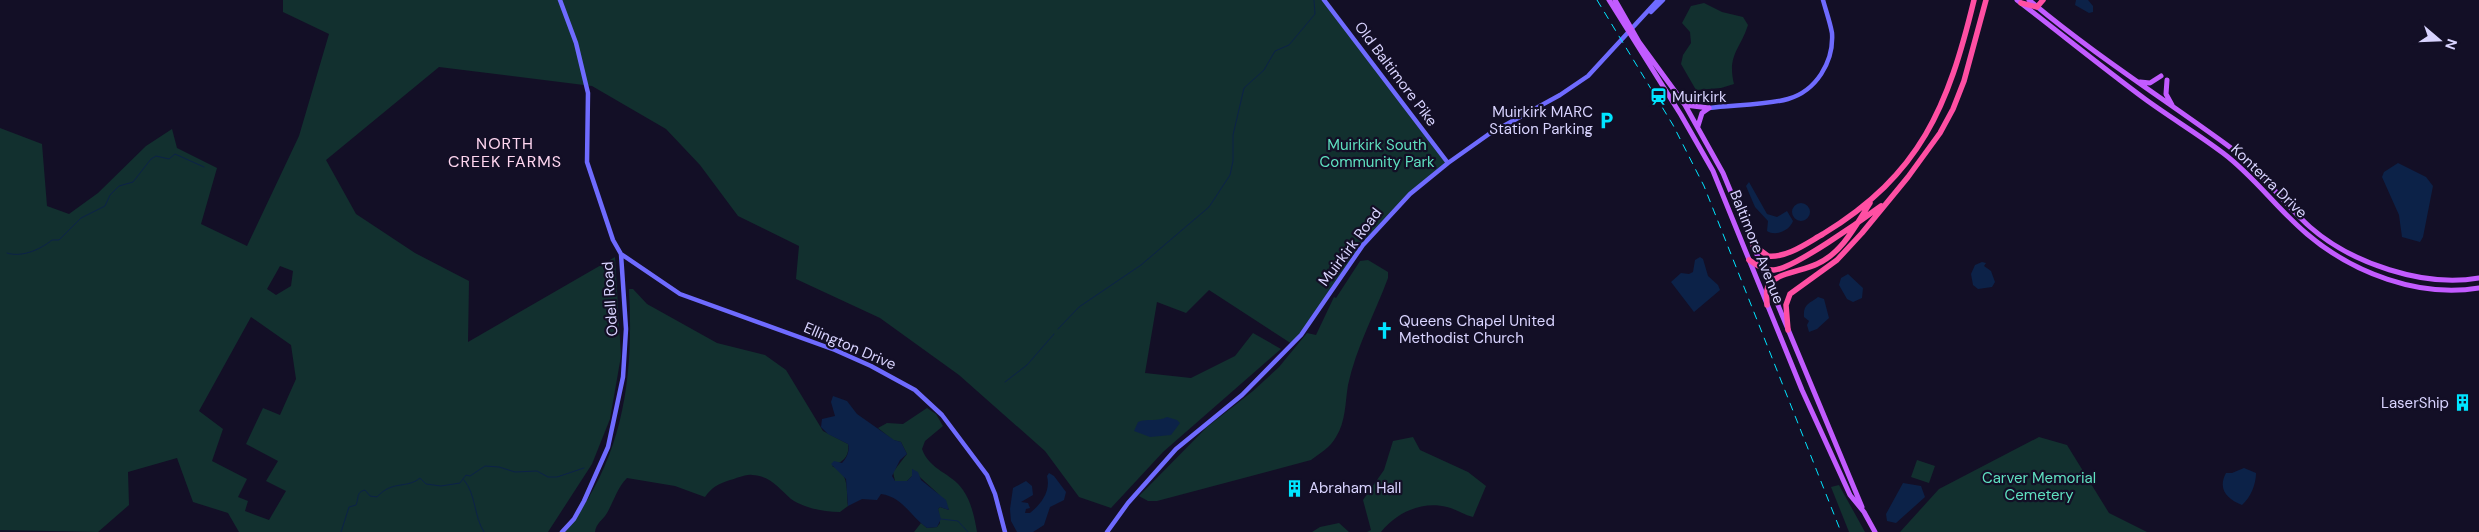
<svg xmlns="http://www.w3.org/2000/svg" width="2479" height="532" viewBox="0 0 2479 532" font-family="'DM Sans',sans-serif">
<rect width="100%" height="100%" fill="#130f26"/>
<!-- green -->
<path fill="#12302f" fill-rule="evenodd" d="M283 0H1323L1448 163 1412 193 1376 229 1292 344 1209 290 1186 313 1157 302 1145 373 1191 378 1235 356 1253 333 1281 349 1163 452 1111 508 1079 497 1045 451 959 375 880 318 796 279 799 246 738 216 700 165 666 129 592 86 439 67 326 160 356 214 415 253 469 281 468 342 615 257 621 356 610 419 592 464 548 532H239L228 513 193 502 177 458 128 472 129 505 98 532 0 530V128L42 144 47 206 69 214 98 193 146 146 172 129 177 148 217 168 201 224 247 246 299 136 329 34 283 12ZM280 266 293 271 291 286 276 295 267 289ZM251 317 291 345 296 379 280 415 263 408 246 444 278 461 266 481 286 491 269 520 245 511 248 501 238 497 247 479 212 461 223 429 199 411Z
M1704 3 1722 12 1743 17 1748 25C1740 50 1727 55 1734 84L1721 88 1696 90 1681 64 1683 55 1691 43 1690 32 1682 23 1691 6Z
M1368 260 1388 272V278C1375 313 1356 348 1348 385 1345 403 1346 421 1336 437 1330 448 1320 453 1311 460L1157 501H1148L1139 496 1207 427 1253 391 1279 367 1307 333 1316 335 1334 297 1336 298 1360 261Z
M629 289H633L647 304 717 343 765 355 786 370 823 431 848 444C850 456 843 462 832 466 850 473 846 490 848 506L840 512C824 512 804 508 791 499 779 489 771 476 752 475 745 474 736 479 730 480 718 484 712 487 705 497L675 486 627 478C617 488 614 501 607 513 603 520 596 523 595 532H565C623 459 634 380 629 289Z
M927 408 936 414 943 426 925 441 922 449C930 471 952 473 963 490 971 501 975 519 977 532H914L921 523 927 528 937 527 940 523 938 509 940 507 949 510C944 495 923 482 912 469V476L907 481H895L893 472 907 454 901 442 893 440 878 428 887 423 903 424Z
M1413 437 1420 450 1468 472 1486 486 1473 517C1464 515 1456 509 1447 507 1422 501 1397 512 1381 532H1367L1371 530 1363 500 1384 470 1393 441Z
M2039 437 2067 445 2109 513 2147 532H1900L1939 489Z
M1917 460 1935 466 1929 483 1911 477Z
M1839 485 1865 532H1849L1831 487Z
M1339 523 1349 532H1312L1320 527Z"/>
<!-- water -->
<path fill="#0c2248" d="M2076 0H2088L2093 6V12L2089 13 2075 5Z
M2398 163 2426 177 2433 186 2423 237 2420 242 2402 237 2399 215 2382 177 2384 172Z
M1749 182 1767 214 1777 217 1787 211 1793 221C1790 230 1776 237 1767 231L1768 221 1755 207 1746 186Z
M1792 212a9 9 0 1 1 18 0a9 9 0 1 1-18 0Z
M1700 257 1703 259 1708 276 1718 285 1720 290 1694 312 1671 282 1681 273 1689 274 1693 272 1695 260Z
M1982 262 1986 263 1984 266 1991 271 1995 282 1992 287 1978 289 1973 285 1971 274 1975 265Z
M1848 274 1863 288 1862 298 1853 302 1847 299 1839 285 1841 278Z
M1818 297 1824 299 1829 318 1817 329 1809 332 1807 325 1809 321 1804 317C1803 304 1809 304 1818 297Z
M833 396 847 401 857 414 894 440 901 442 907 454 900 460 892 476 895 481H907L912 476V469L918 472 921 480 946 500 949 510 940 507 938 509 941 519 937 527 927 528C910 516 903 497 881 494L877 500 862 499 848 506 846 479 831 464 834 461 842 463C847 458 850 450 848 444L828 434 821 427 822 419 835 416 831 402Z
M1167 417 1177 420 1180 423 1171 435 1150 437 1134 431 1138 422C1148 418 1158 422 1167 417Z
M2244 468 2256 473C2256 484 2251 497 2242 505 2228 499 2217 490 2226 473H2232Z
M1049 473 1054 476 1066 492 1064 500 1050 507 1044 525 1033 532H1017L1011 521 1010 509 1013 488 1026 481 1032 486 1033 495 1021 502 1028 503 1030 508 1026 509 1025 513H1030C1041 504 1051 492 1047 476Z
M1903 483 1921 486 1925 497 1896 523 1887 521 1886 514Z"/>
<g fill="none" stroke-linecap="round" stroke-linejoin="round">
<!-- stream -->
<path stroke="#0c2248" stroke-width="1" d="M7 253C22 258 41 249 52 240H59L81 218 105 206 110 195 119 186 133 182 151 159 156 156 169 159 175 154 204 167
M1058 329 1079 307 1141 265 1209 207 1230 175 1233 161V135L1244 88 1264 70 1275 51 1289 45 1315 14 1314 0
M1005 382 1027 365 1054 334
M464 480C476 494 474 517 484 532
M941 519 958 521 968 532
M341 532 349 507 356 505C359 498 356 492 365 490L370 496 377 497C392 480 407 489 420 478L426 484 441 486 460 483 466 475 470 476 485 466 499 467 515 472 537 471 548 477H557L584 468"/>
<!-- secondary -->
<path stroke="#6f6bff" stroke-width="4.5" d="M560 0 576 43 588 93 587 162 613 240 621 254 626 329 623 377 608 447 584 501 574 519 562 532
M1324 0 1448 163
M1651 12 1663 0
M1709 108C1732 105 1767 105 1788 99 1816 91 1834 62 1832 33 1830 22 1826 11 1823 0
M621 254 680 294 835 350 871 366 915 390 942 415 987 475 995 494 1005 532
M1107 532 1128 503 1176 449 1242 395 1301 335 1363 245 1410 194 1448 163 1489 134 1560 95 1588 76 1658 0"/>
<!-- primary -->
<path stroke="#c25bff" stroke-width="5" d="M1609 0 1681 115 1713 171 1802 390 1850 495 1864 512 1875 532
M1615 0 1639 42 1685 105 1723 173 1862 507
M2017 0C2060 33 2102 67 2145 99 2171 118 2198 134 2223 153 2255 177 2277 209 2307 234 2353 273 2419 298 2479 288
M2029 0C2092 53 2161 97 2227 145 2259 168 2281 201 2310 227 2351 263 2424 288 2479 278
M2167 80 2166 94 2172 105
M2140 82 2150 83 2161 76
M1685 105 1709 108
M1698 126 1702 113 1709 108"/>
<!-- highway -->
<path stroke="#ff4fa3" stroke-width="5.5" d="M2021 3 2037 7 2043 0
M1753 245 1768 256C1787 258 1807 243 1823 234 1921 174 1948 107 1974 0
M1749 260C1756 265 1765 271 1774 270 1793 269 1862 220 1881 206
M1767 305C1767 298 1765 289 1770 283 1781 272 1803 271 1817 264 1842 253 1856 225 1870 203
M1788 330 1786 305 1790 294 1837 260 1862 233 1908 177 1940 133 1953 109 1964 81 1986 0"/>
<!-- rail -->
<path stroke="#00e5ff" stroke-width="1" stroke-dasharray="8 6" stroke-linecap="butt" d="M1597 0 1673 125 1704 186 1841 532"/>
</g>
<!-- icons -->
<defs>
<symbol id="station-bare" viewBox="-9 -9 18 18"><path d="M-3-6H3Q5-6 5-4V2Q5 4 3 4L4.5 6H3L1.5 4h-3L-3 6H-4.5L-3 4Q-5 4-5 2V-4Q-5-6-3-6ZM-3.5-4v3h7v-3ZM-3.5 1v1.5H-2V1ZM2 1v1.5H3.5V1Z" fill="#00e5ff" stroke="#130f26" stroke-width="2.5" paint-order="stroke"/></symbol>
<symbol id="parking-bare" viewBox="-9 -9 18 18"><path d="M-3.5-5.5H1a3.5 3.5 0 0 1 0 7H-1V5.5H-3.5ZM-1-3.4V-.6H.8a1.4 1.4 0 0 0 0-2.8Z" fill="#00e5ff" stroke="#130f26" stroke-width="2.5" paint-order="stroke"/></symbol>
<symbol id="church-bare" viewBox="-9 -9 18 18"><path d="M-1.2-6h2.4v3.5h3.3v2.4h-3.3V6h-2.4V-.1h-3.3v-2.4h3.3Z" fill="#00e5ff" stroke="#130f26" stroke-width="2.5" paint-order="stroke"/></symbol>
<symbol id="building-bare" viewBox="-9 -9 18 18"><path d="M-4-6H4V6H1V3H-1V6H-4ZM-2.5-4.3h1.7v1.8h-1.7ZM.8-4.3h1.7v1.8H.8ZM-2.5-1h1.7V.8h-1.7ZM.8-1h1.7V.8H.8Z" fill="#00e5ff" stroke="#130f26" stroke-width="2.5" paint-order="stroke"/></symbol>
</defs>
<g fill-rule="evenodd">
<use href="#station-bare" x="1646" y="84" width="25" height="25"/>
<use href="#parking-bare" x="1594" y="108" width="25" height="25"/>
<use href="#church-bare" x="1372" y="318" width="25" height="25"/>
<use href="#building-bare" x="2450" y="390" width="25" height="25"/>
<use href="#building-bare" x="1282" y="476" width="25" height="25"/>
</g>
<g text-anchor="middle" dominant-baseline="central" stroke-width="4.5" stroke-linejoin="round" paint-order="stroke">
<!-- street labels -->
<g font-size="15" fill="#d9d4ff" stroke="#130f26">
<text transform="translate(1396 74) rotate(53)">Old Baltimore Pike</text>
<text transform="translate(2269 181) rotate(44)">Konterra Drive</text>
<text transform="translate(1350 247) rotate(-53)">Muirkirk Road</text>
<text transform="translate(1757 247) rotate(68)">Baltimore Avenue</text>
<text transform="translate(610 299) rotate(-94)">Odell Road</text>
<text transform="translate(850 346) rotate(23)">Ellington Drive</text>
</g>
<!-- poi labels -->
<g font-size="15" fill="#d9d4ff" stroke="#130f26" text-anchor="start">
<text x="1672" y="97">Muirkirk</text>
<text x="1593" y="112" text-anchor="end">Muirkirk MARC<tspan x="1593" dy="17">Station Parking</tspan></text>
<text x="1399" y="321">Queens Chapel United<tspan x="1399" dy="17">Methodist Church</tspan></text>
<text x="2449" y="403" text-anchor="end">LaserShip</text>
<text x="1309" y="488">Abraham Hall</text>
</g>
<!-- park labels -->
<g font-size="15" fill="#5fe0c0" stroke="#130f26">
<text x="1377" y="145">Muirkirk South<tspan x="1377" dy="17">Community Park</tspan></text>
<text x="2039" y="478">Carver Memorial<tspan x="2039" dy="17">Cemetery</tspan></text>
</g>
<!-- neighbourhood labels -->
<g font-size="16" letter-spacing="1" fill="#ffd6f0" stroke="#130f26">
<text x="505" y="143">NORTH<tspan x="505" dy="18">CREEK FARMS</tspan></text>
</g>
</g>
<!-- north arrow -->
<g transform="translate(2439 40) rotate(109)" stroke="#130f26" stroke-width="4" paint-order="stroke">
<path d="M0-4L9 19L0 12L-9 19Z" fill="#d9d4ff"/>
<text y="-8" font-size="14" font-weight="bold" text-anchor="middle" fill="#d9d4ff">N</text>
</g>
</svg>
